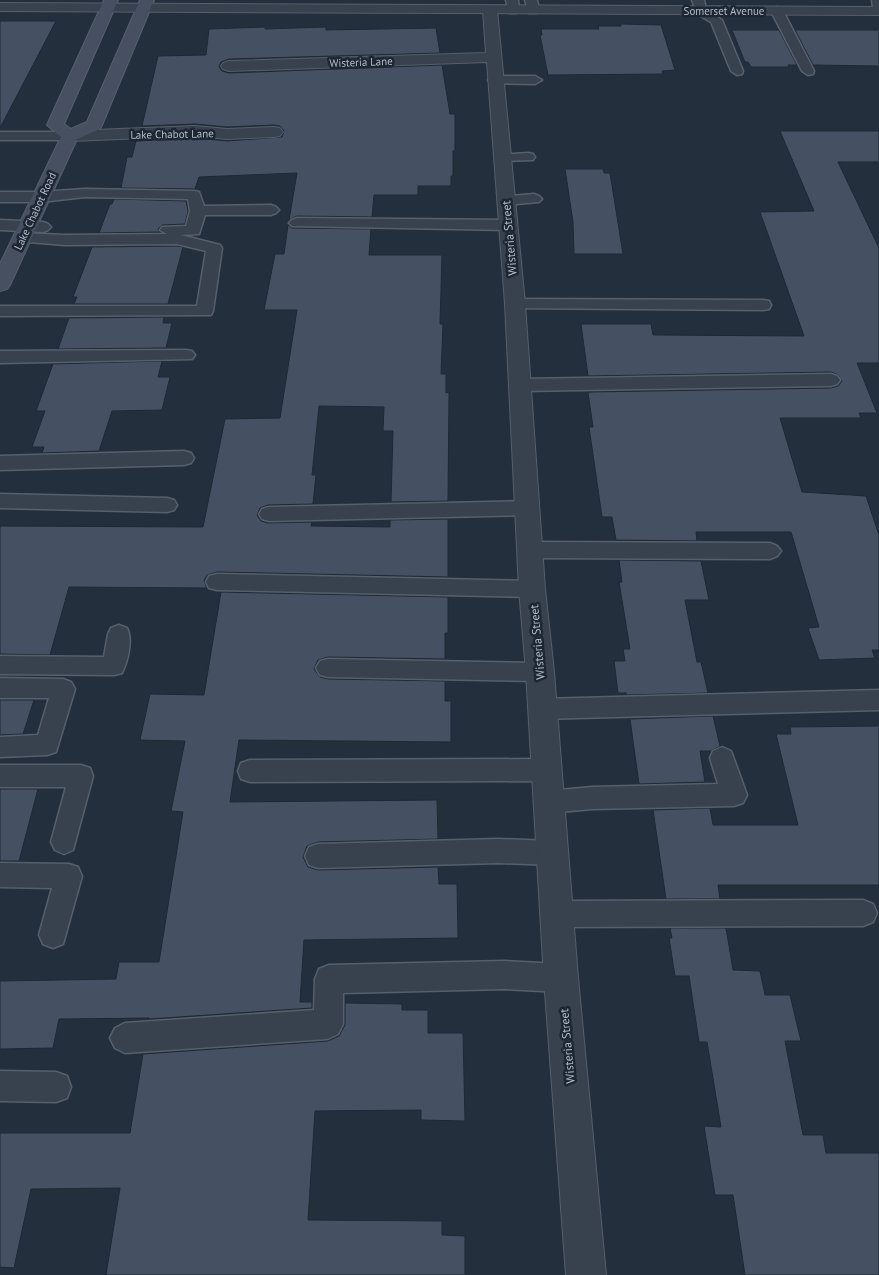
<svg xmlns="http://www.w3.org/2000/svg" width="879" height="1275" viewBox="0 0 879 1275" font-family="'PT Sans',sans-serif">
<rect width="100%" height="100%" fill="#242f3e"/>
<!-- building -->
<path fill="#455162" stroke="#1f2835" d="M0 21H56L0 128Z
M621 24 661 25 675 70 662 71 663 74 548 75 540 35H542L541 29H599L598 26H621Z
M265 27V29L326 27V30L436 28 440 53 229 59 221 62 219 67 222 71 229 73 442 65 450 114H455V151H453V176H451V186H418V195H374L372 217 297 216 289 220 297 173 199 177 195 189 121 188 127 157H132L136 141 195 138 227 141 282 137 284 131 280 126 274 125 227 127 195 124 142 126 158 56 206 55 209 29Z
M732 30H779L797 65H788L789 67H751L748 62H745Z
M795 30H879V66L813 65Z
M780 131H879V162H838L879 248V363H857L877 413H859L861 418H780L802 492 866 496 879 535V650H872L875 658 819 660 808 628 819 627 791 532H696L697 541 616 540 612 517H602L589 427H593L588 393 590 392 831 388 838 386 842 381 838 375 831 372 588 376 581 324H651L653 335 804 336 760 212 814 211Z
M565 169H603L604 173H610L623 254H574L573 222Z
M114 199 186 201 188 211 185 224 162 225 158 229 160 232 99 233 110 204H112Z
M288 225 292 228 371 229 369 255H442L440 324H443L441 374H446V393L449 392 448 501 391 502 393 431H383L384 407 319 406 312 475H316L313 504 268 505 260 508 257 515 261 521 268 523 312 522 311 526 390 527V520L448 519V577L217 572 207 575 204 581 207 588 69 587 50 655 0 654V526L203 527 225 419 280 418 297 310H264L275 254H284Z
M177 246 183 247 168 304H74L77 297H73L92 247Z
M164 317 163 323H172L166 348 58 349 69 318Z
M162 361 158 377H170L162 410 112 411 99 451 42 453 44 447H32L45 411H36L53 364Z
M619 560 701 561 709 600H685L697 662H701L708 693 627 695 626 693H618L614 661H625L623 649H630L619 582H622Z
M221 592 448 597V633H445V659L328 657 318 660 314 669 320 677 328 679 445 681V701H451V742L239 740 230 802 437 800 438 839 318 842 307 846 303 857 308 867 318 870 438 867 439 884H457L458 938 304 940 300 1002H312V1008L149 1019V1018L59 1019 53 1048 0 1049V981L116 979 119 962H159L183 812 171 811 185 741 140 740 150 694 204 695Z
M0 700H34L23 734 0 735Z
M713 716 720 746 711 751H700L705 782 639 784 630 719Z
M879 726V885H718L720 899H666L653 810 710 808 713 825H798L776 734H791L790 727Z
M0 789H38L19 861H0Z
M670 928H726L733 970 760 971 765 995H790L801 1041H785L803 1135H823L826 1153H879V1275H745L733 1195H715L704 1126 721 1127 707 1042H699L689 976H675L669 938H672Z
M345 1003 402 1004V1010H428V1033H463L465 1121 421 1120V1110L315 1111 308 1220 442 1221V1235L465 1236V1275H106L120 1188 31 1189 14 1268 0 1267V1133H130L143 1054 328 1041 339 1036 345 1025Z"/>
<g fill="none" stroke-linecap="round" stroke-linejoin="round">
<defs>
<path id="service" d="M506 0H518L519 10 517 13H509Z
M525 0H537L539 10 537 13H529Z
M692 0H704L706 9 722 20 743 71 742 74 737 75 731 71 711 22 697 14Z
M872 0H879V11L873 7Z
M777 7 783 11 814 71 813 74 808 75 802 71 771 11Z
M495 76H535L542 80 535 84 490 83 488 80 490 77Z
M0 132H70L77 136 70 140H0Z
M528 153 533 154 535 157 533 160 497 161 495 158 497 155Z
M85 189 194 191 199 192 204 206 271 205 276 207 279 210 276 213 271 215H205L199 234 181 235 220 245 222 248 213 311 211 315 0 316V306H197L206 251 177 244 65 245 16 241 14 238 16 235 22 233 65 235 167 234 160 230 162 227 186 226 190 211 188 199 85 197 41 202H0V192H41Z
M534 194 539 196 542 199 539 202 506 205 501 203 498 200 501 197Z
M297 218 508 220 513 222 516 225 513 228 508 230 292 226 289 223 292 220Z
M0 220 43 222 48 224 51 227 48 230 43 232 0 230Z
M515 299 763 300 769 301 771 305 769 309 763 310 509 308 507 304 509 300Z
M186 350 192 351 195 355 192 359 0 363V351Z
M831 374 837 376 840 380 837 384 831 386 521 391 515 389 512 385 515 381 521 379Z
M184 451 191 453 194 458 191 463 184 465 0 470V456Z
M0 494 167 498 174 500 177 505 174 510 167 512 0 508Z
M528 501 535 503 538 508 535 513 528 515 269 521 262 519 259 514 262 509 269 507Z
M530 542 770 543 777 546 781 551 777 556 770 559 530 558 523 555 519 550 523 545Z
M217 574 532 581 540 583 543 589 540 595 532 597 217 590 209 588 206 582 209 576Z
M119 625 127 628C133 639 128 661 122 673L114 675 0 674V656L104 657 108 634 111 628Z
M328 659 540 663 548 665 552 672 548 679 540 681 328 677 320 675 316 668 320 661Z
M0 678 63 679 71 682 75 689 56 752 47 755 0 757V737L38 735 49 698H0Z
M879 690V710L541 719 533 716 529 709 533 702 541 699Z
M722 747 731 751 747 795 743 803 734 806 592 809 549 813 540 810 536 802 540 794 549 791 592 787 718 784 710 758 713 751Z
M546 759 555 762 558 770 555 778 546 781 250 782 241 779 238 771 241 763 250 760Z
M0 765H81L90 768 93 776 73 850 64 854 55 850 51 842 66 787H0Z
M499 839 552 841 561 845 565 853 561 861 552 865 499 863 318 868 309 865 305 856 309 847 318 844Z
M0 863 69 864 78 867 82 876 63 944 53 948 43 944 39 935 52 888 0 887Z
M863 900 873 904 877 913 873 922 863 926 556 927 546 923 542 914 546 905 556 901Z
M504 961 561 964 571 968 575 978 571 988 561 992 504 989 343 993V1024L338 1034 328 1039 125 1053 115 1048 110 1038 115 1028 125 1023 314 1010 315 979 319 969 329 965Z
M0 1071 56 1072 67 1076 71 1087 67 1098 56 1102 0 1101Z"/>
<path id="minor" d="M490 6 495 7 497 10 525 304 545 589 554 672 578 978 606 1275H566L544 978 526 672 519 589 505 304 487 62 229 71 223 69 221 66 223 63 229 61 486 53 483 10 485 7Z
M195 126 227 129 274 127 280 128 283 132 280 136 274 137 227 139 195 136 70 141 64 140 61 136 64 132 70 131Z"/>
<path id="tertiary" d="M0 3 879 7V15L0 11Z"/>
<path id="secondary" d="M104 0H118L64 124 71 129 87 122 140 0H154L102 125 100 129 77 139 10 285 7 289 0 291V264L61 137 47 125Z"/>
</defs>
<!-- service casing -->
<use href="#service" stroke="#565f6c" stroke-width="3"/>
<!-- minor casing -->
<use href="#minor" stroke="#565f6c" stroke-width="2"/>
<!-- tertiary casing -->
<use href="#tertiary" stroke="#565f6c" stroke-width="2"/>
<!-- secondary casing -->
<use href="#secondary" stroke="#565f6c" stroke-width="2"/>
<!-- service -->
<use href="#service" fill="#38414e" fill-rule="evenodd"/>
<!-- minor -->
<use href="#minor" fill="#38414e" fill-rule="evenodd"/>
<!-- tertiary -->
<use href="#tertiary" fill="#38414e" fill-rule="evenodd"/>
<!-- secondary -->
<use href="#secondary" fill="#465061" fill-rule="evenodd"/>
</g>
<g text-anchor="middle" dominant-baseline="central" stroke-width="5" stroke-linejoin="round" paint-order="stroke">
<!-- far-street labels -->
<g font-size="11" fill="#b4bcc9" stroke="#1d2633">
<text x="724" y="11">Somerset Avenue</text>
<text transform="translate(361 62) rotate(-2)">Wisteria Lane</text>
<text transform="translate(172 134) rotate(-1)">Lake Chabot Lane</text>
<text transform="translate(35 211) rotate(-65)">Lake Chabot Road</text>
</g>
<!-- street labels -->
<g font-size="12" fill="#b4bcc9" stroke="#1d2633">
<text transform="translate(509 238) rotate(-95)">Wisteria Street</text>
<text transform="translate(537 642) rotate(-95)">Wisteria Street</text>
<text transform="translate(567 1046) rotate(-95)">Wisteria Street</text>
</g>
</g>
</svg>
